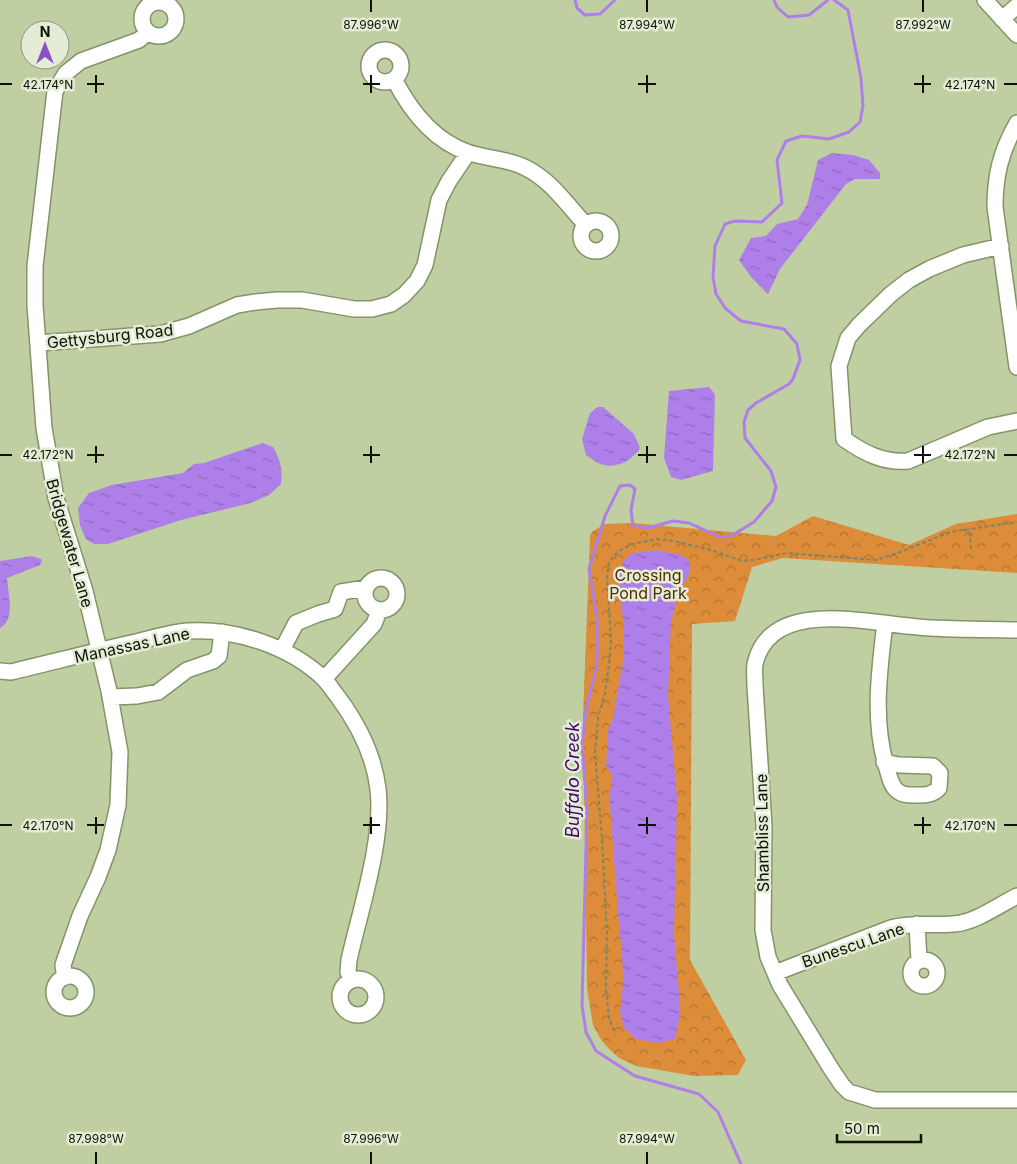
<svg xmlns="http://www.w3.org/2000/svg" width="1017" height="1164" viewBox="0 0 1017 1164" font-family="Inter,sans-serif">
<defs>
<pattern id="park-crowns" width="20" height="18" patternUnits="userSpaceOnUse" patternTransform="scale(1.25)"><rect width="20" height="18" fill="#dd8d39"/><path d="M2 6a3 3 0 1 1 6 0M12 15a3 3 0 1 1 6 0" fill="none" stroke="#b2722e"/></pattern>
<pattern id="water-ripples" width="26" height="14" patternUnits="userSpaceOnUse" patternTransform="scale(1.25)"><rect width="26" height="14" fill="#af7fe9"/><path d="M2 4q2-2 4 0t4 0M15 11q2-2 4 0t4 0" fill="none" stroke="#8d67bb"/></pattern>
</defs>
<rect width="100%" height="100%" fill="#bfcfa2"/>
<!-- park -->
<path fill="url(#park-crowns)" d="M1017 514V573L783 558 752 567 735 621 692 624 690 960 746 1060 738 1075 694 1076 636 1066 619 1058 609 1049 600 1038 593 1025 587 988 583 716 590 536 593 531 605 524 632 523 776 536 813 516 909 545 956 524Z"/>
<!-- water -->
<path fill="url(#water-ripples)" d="M832 153 853 155 869 160 880 173V179H855L846 184 780 269 768 294 752 278 739 260 751 238 766 236 777 224 798 219 807 205 818 160Z
M709 387 715 394 713 471 681 480 671 477 664 458 669 391Z
M598 407H603L634 434 640 448C632 460 619 468 604 465 598 464 591 458 586 455L582 439 590 413Z
M263 443 273 447C280 460 283 469 281 484L269 495 251 503 181 520 108 544H94L86 539 80 525 78 508 89 493 112 485 183 473 194 464 204 463Z
M656 550 682 555 689 561V573L677 599 671 622 668 696 677 797 674 934 679 993V1019L675 1039 658 1043 636 1039 624 1028 620 1013 623 982 622 952 619 926 609 791 611 789V773L606 767 608 730 613 718 624 656V625L620 598V570L624 560 632 553Z
M32 556 41 559 42 561 40 565 7 578C8 594 16 619 0 628V561Z"/>
<g fill="none" stroke-linecap="round" stroke-linejoin="round">
<!-- stream -->
<path stroke="#af7fe9" stroke-width="3" d="M575 0 577 8 585 15 600 14 615 0
M774 0 777 7 788 17 809 15 828 0
M741 1164 718 1112 699 1094 635 1076 596 1051 586 1032 582 1005 587 809 582 745 586 710 597 664V618L589 569 605 516 620 486 630 485 635 489 631 510 633 526 648 528 673 521 689 523 720 537 731 536 754 522 772 501 776 487 771 471 745 438 744 422 748 410 756 403 789 384 793 379 800 360 797 344 784 329 741 321 725 308 716 294 713 277 715 246 725 224 735 221 762 222 782 203 777 160 786 141 802 136 829 139 849 132 860 122 863 106 861 78 848 10 834 0"/>
<defs>
<path id="minor" d="M985 0 1017 35
M142 19a17 17 0 1 1 34 0a17 17 0 1 1-34 0Z
M1002 19 1017 6
M369 66a16 16 0 1 1 32 0a16 16 0 1 1-32 0Z
M394 79C410 110 432 140 467 152 486 159 507 158 526 168 552 181 567 205 586 225
M1017 123C1001 151 995 175 995 207L1017 367
M581 236a15 15 0 1 1 30 0a15 15 0 1 1-30 0Z
M1001 246 963 255 929 269 909 280 891 294 859 325 848 338 839 366 844 439C864 453 883 463 908 461L988 427 1017 421
M38 343 160 334 189 326 237 305 256 302 277 300H302L354 309H372L391 304 404 295 417 281 425 265 439 200 449 181 468 153
M365 594a16 16 0 1 1 32 0a16 16 0 1 1-32 0Z
M1017 630C984 629 950 630 918 627 871 624 770 596 755 664 754 671 755 679 755 686L764 826 763 930 768 957 780 985 830 1067 842 1085 849 1092 875 1100H1017
M282 650 296 623 318 614 335 609 341 592 366 588
M0 671 11 672C53 662 95 651 136 642 153 638 171 632 188 631 234 628 290 646 324 679 329 684 333 691 338 697 358 724 374 755 378 789 384 839 360 911 349 960L348 972 352 980
M324 679 374 624 379 611
M111 697 137 696 158 692 187 670 213 661 219 656 222 632
M884 762 899 765 933 766 940 773 939 788C932 796 923 795 914 795 909 795 903 795 899 792 892 788 890 779 888 772 872 724 879 672 885 623
M917 924 919 960
M911 973a13 13 0 1 1 26 0a13 13 0 1 1-26 0Z
M775 973 891 928C912 922 932 926 953 924 975 923 997 906 1017 896
M54 992a16 16 0 1 1 32 0a16 16 0 1 1-32 0Z
M66 977 64 972 63 965 80 916 98 877 108 850 118 805 120 752 109 691 85 591 56 498 44 428 35 305V266L55 91 66 73 81 61 139 40 148 32
M340 997a18 18 0 1 1 36 0a18 18 0 1 1-36 0Z"/>
</defs>
<!-- minor casing -->
<use href="#minor" stroke="#859369" stroke-width="18"/>
<!-- path -->
<path stroke="#7a8665" stroke-width="2" stroke-dasharray="4 2.5" stroke-linecap="butt" d="M963 529 970 535 971 549
M614 1031 609 1018 606 989 607 932 602 839 595 752 598 718 605 694 609 664 611 641 607 577 609 563 617 552 632 544 658 539 674 541 714 551 742 561 754 560 787 553 876 560 903 551 950 532 1017 522"/>
<!-- minor -->
<use href="#minor" stroke="#fff" stroke-width="15"/>
</g>
<!-- ticks -->
<path fill="none" stroke="#0d1204" stroke-width="2" d="M371 0V12M647 0V12M923 0V12M96 75V93M371 75V93M647 75V93M923 75V93M0 84H12M87 84H104M363 84H380M638 84H656M914 84H931M1004 84H1017M96 446V463M371 446V463M647 446V463M923 446V463M0 455H12M87 455H104M363 455H380M638 455H656M914 455H931M1004 455H1017M96 817V834M371 817V834M647 817V834M923 817V834M0 825H12M87 825H104M363 825H380M638 825H656M914 825H931M1004 825H1017M96 1152V1164M371 1152V1164M647 1152V1164"/>
<g text-anchor="middle" dominant-baseline="central" stroke-width="5" stroke-linejoin="round" paint-order="stroke">
<!-- street labels -->
<g font-size="16" fill="#0d1204" stroke="#e4ecd5">
<text transform="translate(110 336) rotate(-6)">Gettysburg Road</text>
<text transform="translate(70 543) rotate(74)">Bridgewater Lane</text>
<text transform="translate(132 645) rotate(-12)">Manassas Lane</text>
<text transform="translate(762 833) rotate(-91)">Shambliss Lane</text>
<text transform="translate(853 945) rotate(-19)">Bunescu Lane</text>
</g>
<!-- park labels -->
<g font-size="16" fill="#512d01" stroke="#e4ecd5">
<text x="648" y="575">Crossing<tspan x="648" dy="18">Pond Park</tspan></text>
</g>
<!-- water labels -->
<g font-size="18" font-style="italic" fill="#3f066a" stroke="#e4ecd5">
<text transform="translate(572 780) rotate(-90)">Buffalo Creek</text>
</g>
</g>
<g font-size="12" text-anchor="middle" fill="#0d1204" stroke="#e4ecd5" stroke-width="5" stroke-linejoin="round" paint-order="stroke">
<text x="371" y="29">87.996°W</text>
<text x="647" y="29">87.994°W</text>
<text x="923" y="29">87.992°W</text>
<text x="48" y="89">42.174°N</text>
<text x="970" y="89">42.174°N</text>
<text x="48" y="459">42.172°N</text>
<text x="970" y="459">42.172°N</text>
<text x="48" y="830">42.170°N</text>
<text x="970" y="830">42.170°N</text>
<text x="96" y="1143">87.998°W</text>
<text x="371" y="1143">87.996°W</text>
<text x="647" y="1143">87.994°W</text>
</g>
<!-- north arrow -->
<g transform="translate(45 45)"><circle r="24" fill="#e4ecd5" stroke="#8e9581"/>
<path d="M0-4L9 19L0 12L-9 19Z" fill="#8b51c8"/>
<text y="-8" font-size="14" font-weight="bold" text-anchor="middle" fill="#0d1204">N</text>
</g>
<!-- scale -->
<path d="M837 1134v8h84v-8" fill="none" stroke="#0d1204" stroke-width="2.5"/>
<text x="844" y="1134" font-size="15" fill="#0d1204" stroke="#e4ecd5" stroke-width="4" paint-order="stroke">50 m</text>
</svg>
